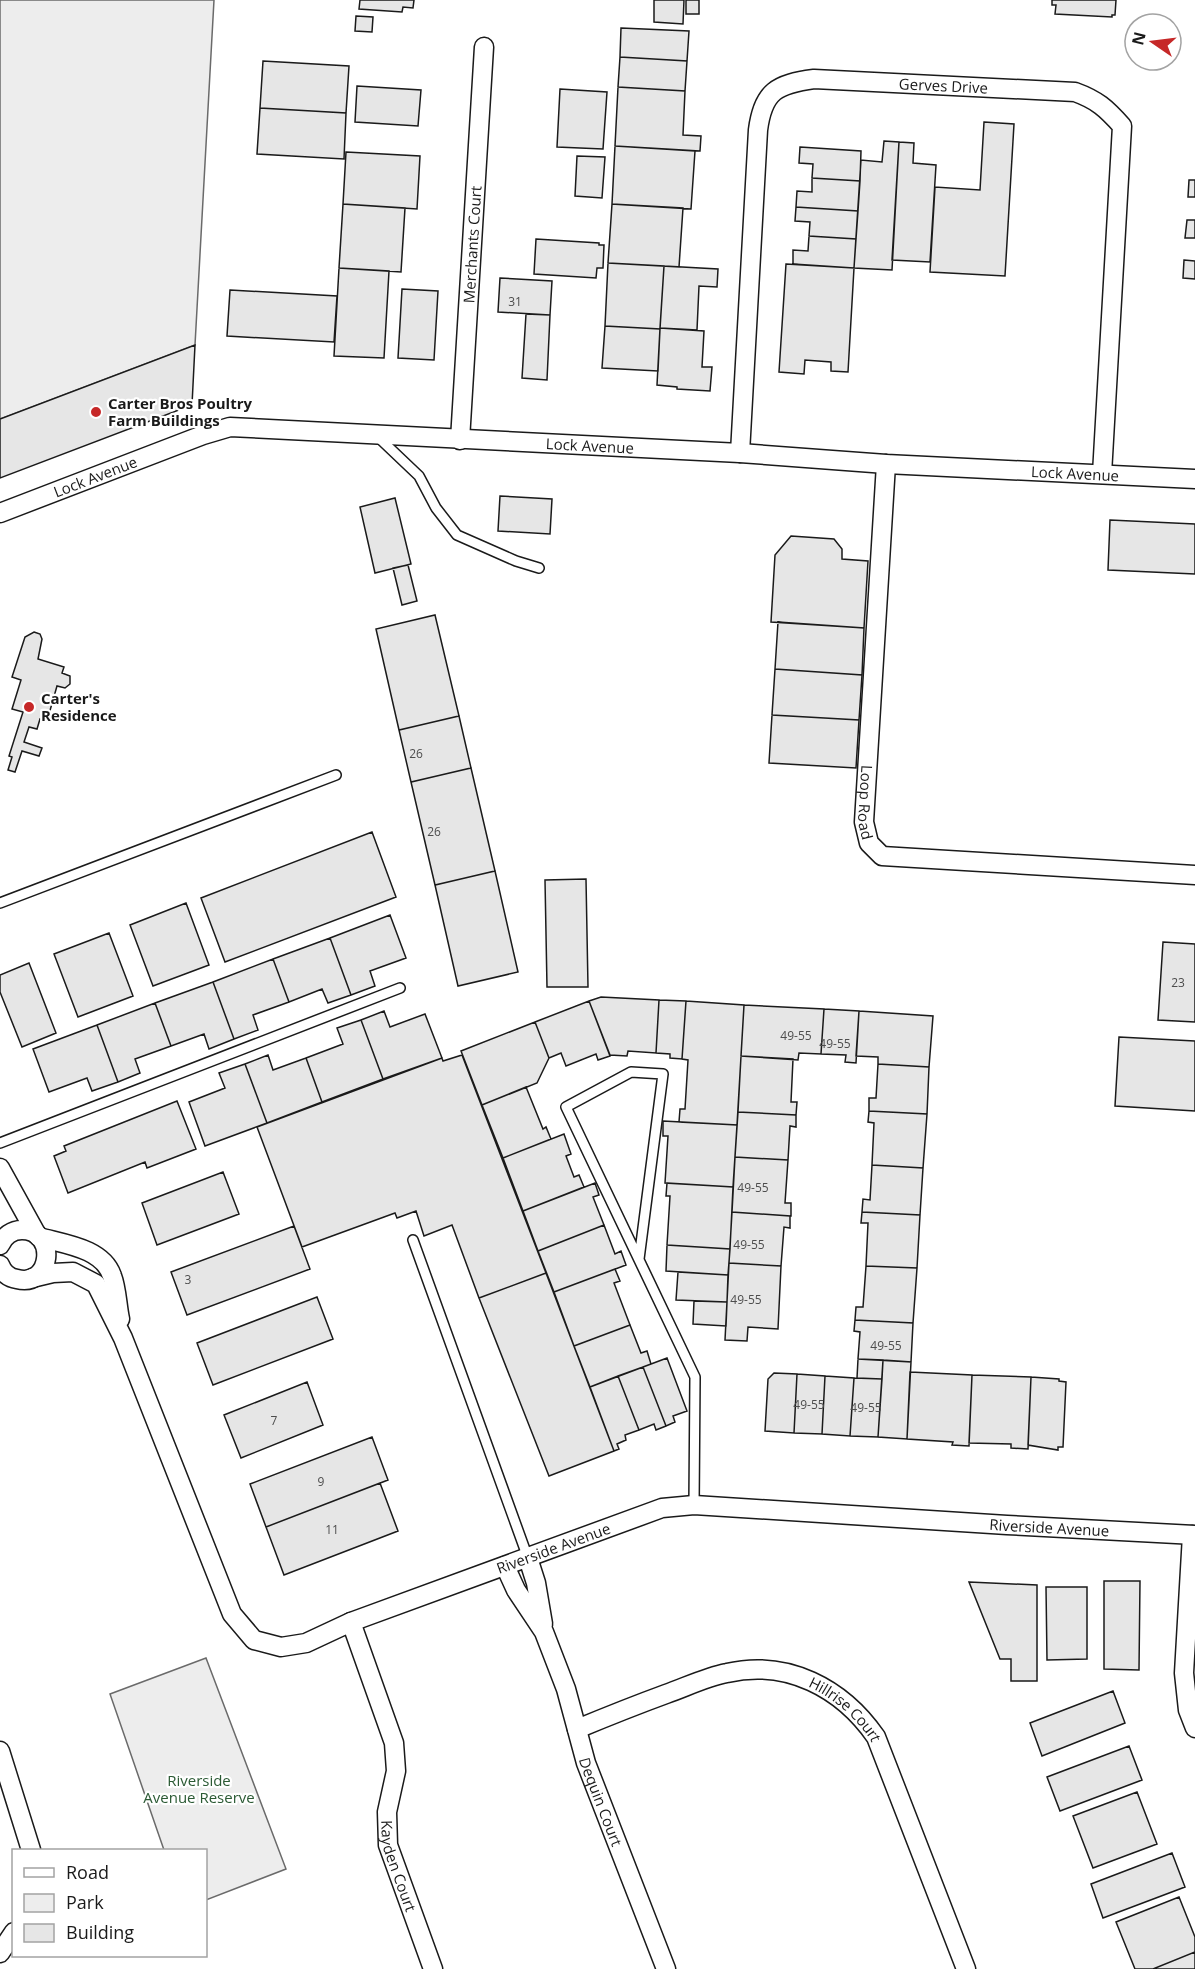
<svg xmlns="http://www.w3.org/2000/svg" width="1195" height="1969" viewBox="0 0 1195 1969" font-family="'Open Sans',sans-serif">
<rect width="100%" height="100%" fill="#fff"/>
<!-- green -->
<path fill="#ededed" stroke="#6a6a6a" stroke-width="1.5" d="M0 0H214L195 345 0 419Z
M206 1658 286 1869 206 1900V1850H164L110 1694Z"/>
<!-- building -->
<path fill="#e6e6e6" stroke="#1a1a1a" stroke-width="1.5" d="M360 0H414L413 8 403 7 402 12 359 9Z
M654 0H684L683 24 654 22Z
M686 0H699V14H686Z
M1052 0H1116L1115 15H1112V17L1055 14 1056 5H1052Z
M356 16 373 17 372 32 355 31Z
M621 28 689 31 687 61 620 57Z
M620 57 687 61 685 91 618 87Z
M263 61 349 66 346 113 260 108Z
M357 86 421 90 418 126 355 122Z
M618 87 685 91 683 135 701 136 700 151 615 146Z
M560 89 607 92 603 149 557 147Z
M260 108 346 113 344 159 257 154Z
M984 122 1014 124 1005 276 930 272 935 187 980 190Z
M884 141 899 142 892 270 854 268 861 160 882 162Z
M899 142 914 143 913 163 936 165 930 262 892 260Z
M615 146 695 151 691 209 612 204Z
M800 147 861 151 860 181 812 178 813 164 799 163Z
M346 152 420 156 417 209 343 204Z
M577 156 605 157 602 198 575 196Z
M812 178 860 181 858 211 796 207 797 191 812 192Z
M1189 180H1195V197H1188Z
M343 204 405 208 401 272 339 268Z
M612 204 683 208 679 267 608 263Z
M796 207 858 211 856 239 809 236 810 222 795 221Z
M1187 220H1195V238H1185Z
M809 236 856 239 854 268 793 264V250L808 251Z
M536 239 599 243V245H604L603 268H597L596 278 534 274Z
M1184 260 1195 261V279L1183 278Z
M608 263 664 266 660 329 605 326Z
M786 264 854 268 848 372 831 371V362L805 360 804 374 779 372Z
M664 266 718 269 717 287 699 286 697 330 660 328Z
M339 268 389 271 384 358 334 356Z
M500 278 552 281 550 315 498 312Z
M402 289 438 291 434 360 398 358Z
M230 290 337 296 334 342 227 336Z
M526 314 550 315 547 380 522 378Z
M605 326 660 329 658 371 602 368Z
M660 328 704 331 702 367H712L710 391 677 389V387L657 385Z
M195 345 192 405 0 478V419Z
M500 496 552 499 550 534 498 531Z
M395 498 411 564 375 573 360 507Z
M1110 520 1195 524V574L1108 570Z
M791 536 834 539 842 549V559L868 561 864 628 771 622 775 555Z
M408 565 417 601 402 605 393 568Z
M435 615 459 716 399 730 376 629Z
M778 622 864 628 862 675 775 669Z
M34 632 40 634 42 639 38 659 64 667 62 673 70 676V684L65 688 57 686 47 721 40 719 37 729 29 727 24 742 42 748 39 756 22 751 15 772 8 770 12 757 9 756 23 712 12 709 21 680 12 677 25 637Z
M775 669 862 675 859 720 772 715Z
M772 715 859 720 856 768 769 763Z
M459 716 471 768 411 782 399 730Z
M471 768 495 871 435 885 411 782Z
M372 832 396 897 225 962 201 898Z
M495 871 518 972 458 986 435 885Z
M586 879 588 987H547L545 880Z
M186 903 209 965 153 986 130 925Z
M390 915 406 958 370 971 375 986 351 995 330 938Z
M109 933 133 996 78 1017 54 954Z
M330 938 351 995 328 1003 322 989 289 1002 273 959Z
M1163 942 1195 944V1022L1158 1020Z
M273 959 289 1002 253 1015 258 1030 234 1039 213 982Z
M29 963 56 1033 22 1047 0 992V975Z
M213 982 234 1039 209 1049 204 1034 171 1046 155 1003Z
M601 997 659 1000 656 1053 628 1051 627 1056 610 1055 589 1001Z
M659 1000 686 1001 682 1059 670 1058V1054L656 1053Z
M589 1001 610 1056 598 1060 596 1054 566 1066 561 1053 549 1058 535 1022Z
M686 1001 744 1005 737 1125 679 1122 680 1109H685L688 1060 682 1059Z
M155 1003 171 1046 135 1059 140 1073 118 1082 97 1025Z
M744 1005 824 1009 821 1054 799 1053 798 1060 741 1056Z
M824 1009 859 1011 856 1063 845 1062 846 1055 821 1054Z
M384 1011 390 1027 425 1014 442 1058 383 1079 361 1020Z
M859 1011 933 1016 929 1067 878 1064V1057L856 1056Z
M361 1020 383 1079 322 1102 306 1058 343 1044 337 1028Z
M535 1022 549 1058 537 1083 482 1105 461 1051Z
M97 1025 118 1082 92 1091 87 1078 49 1092 33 1049Z
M1119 1037 1195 1041V1111L1115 1106Z
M268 1055 273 1070 306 1058 322 1102 267 1123 245 1064Z
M462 1055 546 1273 479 1298 452 1225 424 1236 416 1211 397 1218 395 1213 302 1247 257 1127 442 1058 443 1061Z
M741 1056 793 1059 791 1102H797L796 1115 738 1112Z
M245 1064 267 1123 205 1146 189 1102 225 1088 219 1073Z
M878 1064 929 1067 927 1114 869 1111V1098H876Z
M526 1087 543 1129 546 1127 551 1139 503 1158 482 1105Z
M177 1101 196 1149 147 1168 145 1162 68 1193 54 1156 66 1151 64 1146Z
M869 1111 927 1114 923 1168 872 1165 874 1123 868 1122Z
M738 1112 796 1115V1127L790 1126 788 1160 735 1157Z
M663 1121 737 1125 733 1187 665 1183 668 1136H663Z
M564 1134 571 1154 566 1156 574 1177 579 1175 584 1187 523 1211 503 1158Z
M735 1157 788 1160 785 1203H791V1216L732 1212Z
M872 1165 923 1168 920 1215 862 1212 863 1199 870 1200Z
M223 1172 239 1214 157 1245 142 1203Z
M595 1183 599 1195 593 1197 604 1225 538 1251 523 1211Z
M667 1183 733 1187 730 1249 667 1245 670 1196H666Z
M732 1212 790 1216V1228L784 1227 781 1266 729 1263Z
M862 1212 920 1215 917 1268 866 1266 868 1223H861Z
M604 1225 615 1254 621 1251 626 1265 554 1292 538 1251Z
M294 1226 310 1269 187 1315 171 1272Z
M667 1245 730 1249 728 1275 666 1271Z
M729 1263 781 1266 778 1329 748 1327 747 1341 725 1340Z
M866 1266 917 1268 913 1323 855 1320 856 1307H863Z
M615 1269 620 1281 614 1283 630 1325 574 1346 554 1292Z
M678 1272 728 1275 727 1302 676 1300Z
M546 1273 614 1451 549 1476 479 1298Z
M317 1297 333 1339 213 1385 197 1343Z
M694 1301 727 1302 726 1326 693 1324Z
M855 1320 913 1323 911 1362 858 1359 860 1332 854 1331Z
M630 1325 641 1353 647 1351 651 1364 590 1387 574 1346Z
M667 1358 687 1411 673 1416 675 1422 666 1426 643 1367Z
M858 1359 883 1360 882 1379 857 1378Z
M883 1360 911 1362 907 1439 878 1437Z
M643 1367 666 1426 656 1430 654 1424 639 1430 618 1376Z
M910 1372 972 1375 969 1446 952 1445 953 1442 907 1439Z
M774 1373 797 1374 794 1433 765 1431 768 1379Z
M797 1374 825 1376 822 1434 794 1433Z
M972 1375 1031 1377 1028 1449 1011 1448V1444L969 1443Z
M618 1376 639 1430 625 1435 626 1440 617 1444 619 1449 614 1451 590 1387Z
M825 1376 854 1378 850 1436 822 1434Z
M1031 1377 1059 1379V1381L1066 1382 1063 1447H1058V1450L1028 1445Z
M854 1378 882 1379 878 1437 850 1436Z
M307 1382 323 1425 241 1458 224 1415Z
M372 1437 388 1480 266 1527 250 1484Z
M380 1483 398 1531 284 1575 266 1527Z
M1104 1581H1140L1139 1670 1104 1669Z
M969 1582 1037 1585V1681H1011V1659H1000Z
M1046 1587H1087V1659L1047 1660Z
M1113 1691 1125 1723 1042 1756 1030 1723Z
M1129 1746 1142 1780 1060 1811 1047 1777Z
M1137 1792 1157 1844 1093 1868 1073 1816Z
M1172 1853 1185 1887 1103 1918 1091 1884Z
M1179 1897 1195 1937V1952L1153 1969H1135L1116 1922Z
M1195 1952V1969H1153Z"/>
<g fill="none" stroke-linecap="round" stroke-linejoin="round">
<defs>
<path id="lane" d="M378 437 419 476 436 508 457 535 516 561 539 568
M0 903 336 775
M0 1143 400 988
M413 1240 528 1558
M639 1259 663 1074 631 1072 566 1107 695 1377 694 1505"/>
<g id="street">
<path id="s1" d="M460 440 484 47"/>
<path id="s2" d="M740 453 758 130C763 91 777 84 814 79L1075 92C1097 100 1106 108 1122 126L1102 474"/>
<path id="s3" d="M886 464 864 822 869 843 882 856 1195 875"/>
<path id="s4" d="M0 513 203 435 230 427 740 453 886 464 1195 479"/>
<path d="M0 1168 37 1235"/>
<path d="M39 1237C64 1244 103 1248 112 1276 117 1289 117 1305 120 1319"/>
<path d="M0 1245C4 1236 12 1230 22 1230 58 1230 52 1288 17 1279 9 1278 3 1273 0 1265"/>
<path id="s5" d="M32 1278 53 1273 73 1272 96 1284 123 1338 232 1614 254 1640 281 1647 306 1643 351 1622 662 1508 694 1505 1007 1525 1195 1535"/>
<path d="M1192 1535 1184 1673 1188 1710 1195 1728"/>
<path d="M528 1558 536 1583 543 1624"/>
<path id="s6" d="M505 1566 516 1590 544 1632 566 1689 586 1763 666 1969"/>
<path id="s7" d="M351 1622 394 1743 396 1771 387 1812 388 1845 433 1969"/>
<path id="s8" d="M577 1729C606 1717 636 1705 666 1694 686 1687 706 1677 727 1673 787 1659 842 1688 876 1737L966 1969"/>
<path d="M0 1751 31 1850"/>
<path d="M0 1953 14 1932"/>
</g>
</defs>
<!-- lane casing -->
<use href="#lane" stroke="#1a1a1a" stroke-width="12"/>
<!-- street casing -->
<use href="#street" stroke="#1a1a1a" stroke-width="21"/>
<!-- lane -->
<use href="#lane" stroke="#fff" stroke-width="9"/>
<!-- street -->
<use href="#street" stroke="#fff" stroke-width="18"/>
</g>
<!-- markers -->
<g fill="#c62828" stroke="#fff" stroke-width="2">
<circle cx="96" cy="412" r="6"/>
<circle cx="29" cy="707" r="6"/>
</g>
<g text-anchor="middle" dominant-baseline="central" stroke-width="4.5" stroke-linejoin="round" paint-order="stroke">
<!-- number labels -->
<g font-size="12" fill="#4d4d4d">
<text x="515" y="301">31</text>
<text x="416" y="753">26</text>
<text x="434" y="831">26</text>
<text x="1178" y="982">23</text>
<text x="796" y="1035">49-55</text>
<text x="835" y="1043">49-55</text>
<text x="753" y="1187">49-55</text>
<text x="749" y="1244">49-55</text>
<text x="188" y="1279">3</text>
<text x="746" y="1299">49-55</text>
<text x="886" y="1345">49-55</text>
<text x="809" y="1404">49-55</text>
<text x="866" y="1407">49-55</text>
<text x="274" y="1420">7</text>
<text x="321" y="1481">9</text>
<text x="332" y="1529">11</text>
</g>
<!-- street labels -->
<g font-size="15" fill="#1a1a1a" stroke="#fff">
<text stroke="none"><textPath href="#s2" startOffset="538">Gerves Drive</textPath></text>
<text stroke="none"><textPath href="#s1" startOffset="196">Merchants Court</textPath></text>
<text stroke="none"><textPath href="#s4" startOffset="606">Lock Avenue</textPath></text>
<text stroke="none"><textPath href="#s4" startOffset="1092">Lock Avenue</textPath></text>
<text stroke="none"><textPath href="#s4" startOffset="102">Lock Avenue</textPath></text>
<text stroke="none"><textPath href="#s3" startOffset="339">Loop Road</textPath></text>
<text stroke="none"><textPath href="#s5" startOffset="1281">Riverside Avenue</textPath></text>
<text stroke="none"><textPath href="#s5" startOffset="777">Riverside Avenue</textPath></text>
<text stroke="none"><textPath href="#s8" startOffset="291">Hillrise Court</textPath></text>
<text stroke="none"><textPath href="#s6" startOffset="256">Dequin Court</textPath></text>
<text stroke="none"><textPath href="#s7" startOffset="254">Kayden Court</textPath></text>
</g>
<!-- poi labels -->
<g font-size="15" font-weight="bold" fill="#1a1a1a" stroke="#fff" text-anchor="start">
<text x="108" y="403">Carter Bros Poultry<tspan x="108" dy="17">Farm Buildings</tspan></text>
<text x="41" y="698">Carter's<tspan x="41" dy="17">Residence</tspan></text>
</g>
<!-- park labels -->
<g font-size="15" fill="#2b5a34" stroke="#fff">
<text x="199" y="1780">Riverside<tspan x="199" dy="17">Avenue Reserve</tspan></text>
</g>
</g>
<!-- legend -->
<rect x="12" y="1849" width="195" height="108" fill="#ffffff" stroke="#a3a3a3" stroke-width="1.5"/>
<rect x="24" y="1868" width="30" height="9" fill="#ffffff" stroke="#a3a3a3" stroke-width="1.5"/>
<text x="66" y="1879" font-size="18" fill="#1a1a1a">Road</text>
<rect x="24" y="1894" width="30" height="18" fill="#ededed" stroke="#a3a3a3" stroke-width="1.5"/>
<text x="66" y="1909" font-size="18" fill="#1a1a1a">Park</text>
<rect x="24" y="1924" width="30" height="18" fill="#e6e6e6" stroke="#a3a3a3" stroke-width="1.5"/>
<text x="66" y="1939" font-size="18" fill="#1a1a1a">Building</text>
<!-- north arrow -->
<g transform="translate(1153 42) rotate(284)"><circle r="28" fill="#ffffff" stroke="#a3a3a3" stroke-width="1.5"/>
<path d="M0-4.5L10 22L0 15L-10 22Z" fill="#c62828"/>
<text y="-9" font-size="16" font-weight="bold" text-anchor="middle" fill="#1a1a1a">N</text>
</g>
</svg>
